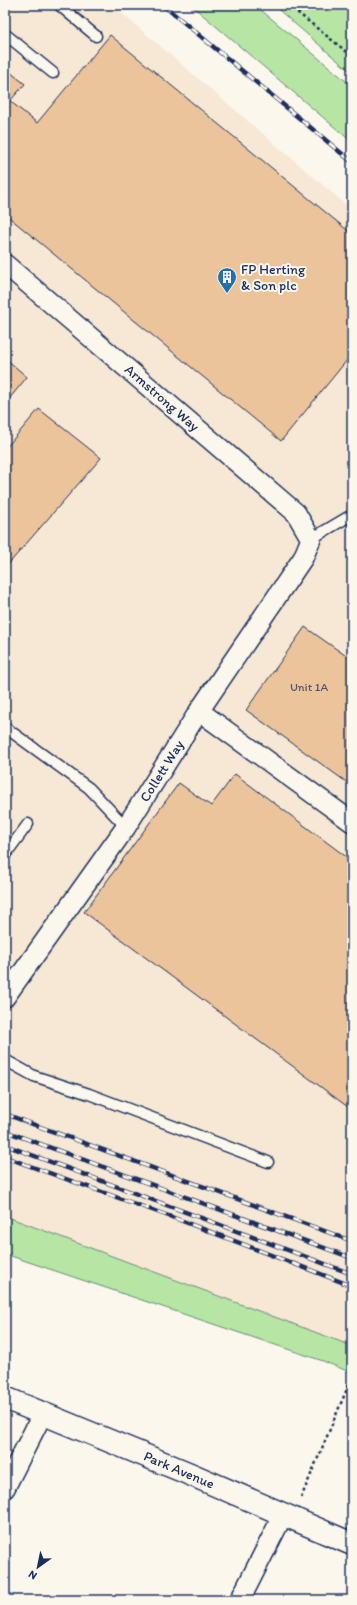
<svg xmlns="http://www.w3.org/2000/svg" width="357" height="1605" viewBox="0 0 357 1605" font-family="Itim,sans-serif">
<rect width="100%" height="100%" fill="#fbf7ec"/>
<filter id="ink" filterUnits="userSpaceOnUse"><feTurbulence type="fractalNoise" baseFrequency=".025" numOctaves="2"/><feDisplacementMap in="SourceGraphic" scale="8" xChannelSelector="R" yChannelSelector="G"/><feConvolveMatrix kernelMatrix="1 2 1 2 8 2 1 2 1" color-interpolation-filters="sRGB"/></filter>
<g filter="url(#ink)">
<!-- built -->
<path fill="#f6e8d4" d="M5 5H112L352 210V1346L5 1216Z"/>
<!-- green -->
<path fill="#b7e5a3" stroke="#698a80" d="M191 5H255L352 86V142Z
M273 5H352V73Z
M5 1216 352 1346V1373L323 1361 5 1254Z"/>
<!-- building -->
<path fill="#ecc49c" stroke="#1b2f5e" d="M110 35 352 234V354L281 441 5 214V163L10 156 5 152V68L25 84 10 101 37 123Z
M5 358 27 377 5 404Z
M39 409 101 458 5 568V449Z
M305 627 352 660V786L246 710Z
M235 774 352 861V1110L84 912 179 783 211 806Z"/>
<g fill="none" stroke-linecap="round" stroke-linejoin="round">
<defs>
<path id="service" d="M59 5 96 36
M5 34 53 73
M311 539 348 517 352 519
M6 728 89 788 126 827
M5 855 28 824
M5 1060 34 1076 89 1094 268 1162"/>
<path id="minor" d="M5 264 296 513 311 539 303 558 199 711 126 827 5 997
M199 711 352 822
M5 1488 43 1413
M240 1600 283 1515"/>
<path id="tertiary" d="M5 1398 190 1474 352 1544"/>
</defs>
<!-- service casing -->
<use href="#service" stroke="#1b2f5e" stroke-width="13"/>
<!-- minor casing -->
<use href="#minor" stroke="#1b2f5e" stroke-width="22"/>
<!-- tertiary casing -->
<use href="#tertiary" stroke="#1b2f5e" stroke-width="25"/>
<!-- path -->
<path stroke="#1b2f5e" stroke-width="2.5" stroke-dasharray="3 3" stroke-linecap="butt" d="M288 5 352 56
M301 1498 352 1377"/>
<!-- service -->
<use href="#service" stroke="#fbf7ec" stroke-width="10"/>
<!-- minor -->
<use href="#minor" stroke="#fbf7ec" stroke-width="19"/>
<!-- tertiary -->
<use href="#tertiary" stroke="#fbf7ec" stroke-width="22"/>
<defs>
<path id="rail" d="M163 5 352 162
M5 1114 352 1241
M5 1131 352 1258
M5 1145 352 1274
M5 1157 177 1219 352 1286"/>
</defs>
<!-- rail casing -->
<use href="#rail" stroke="#1b2f5e" stroke-width="4.5"/>
<!-- rail -->
<use href="#rail" stroke="#fbf7ec" stroke-width="3" stroke-dasharray="9" stroke-linecap="butt"/>
</g>
</g>
<!-- icons -->
<defs>
<symbol id="building-pin" viewBox="-11 -11 22 30"><path d="M0 17L-7.5 6A9.5 9.5 0 1 1 7.5 6Z" fill="#1f6fb2" stroke="#fbf7ec"/><path d="M-4-6H4V6H1V3H-1V6H-4ZM-2.5-4.3h1.7v1.8h-1.7ZM.8-4.3h1.7v1.8H.8ZM-2.5-1h1.7V.8h-1.7ZM.8-1h1.7V.8H.8Z" fill="#fff"/></symbol>
</defs>
<g fill-rule="evenodd">
<use href="#building-pin" x="216" y="266" width="22" height="30"/>
</g>
<g text-anchor="middle" dominant-baseline="central" stroke-width="4" stroke-linejoin="round" paint-order="stroke">
<!-- number labels -->
<g font-size="12" fill="#4f546e">
<text x="309" y="687">Unit 1A</text>
</g>
<!-- poi labels -->
<g font-size="14" fill="#1b2f5e" stroke="#fbf7ec" text-anchor="start">
<text x="241" y="269">FP Herting<tspan x="241" dy="16">&amp; Son plc</tspan></text>
</g>
<!-- street labels -->
<g font-size="14" fill="#1b2f5e" stroke="#fbf7ec">
<text transform="translate(162 398) rotate(41)">Armstrong Way</text>
<text transform="translate(162 771) rotate(-58)">Collett Way</text>
<text transform="translate(179 1470) rotate(23)">Park Avenue</text>
</g>
</g>
<!-- margin -->
<rect width="357" height="1605" fill="none" stroke="#fbf7ec" stroke-width="20"/>
<rect x="10" y="10" width="337" height="1585" fill="none" stroke="#1b2f5e" stroke-width="1.5" filter="url(#ink)"/>
<!-- north arrow -->
<g transform="translate(38 1567) rotate(213)" stroke="#fbf7ec" stroke-width="3" paint-order="stroke">
<path d="M0-3L7 15L0 10L-7 15Z" fill="#1b2f5e"/>
<text y="-6" font-size="11" font-weight="bold" text-anchor="middle" fill="#1b2f5e">N</text>
</g>
</svg>
